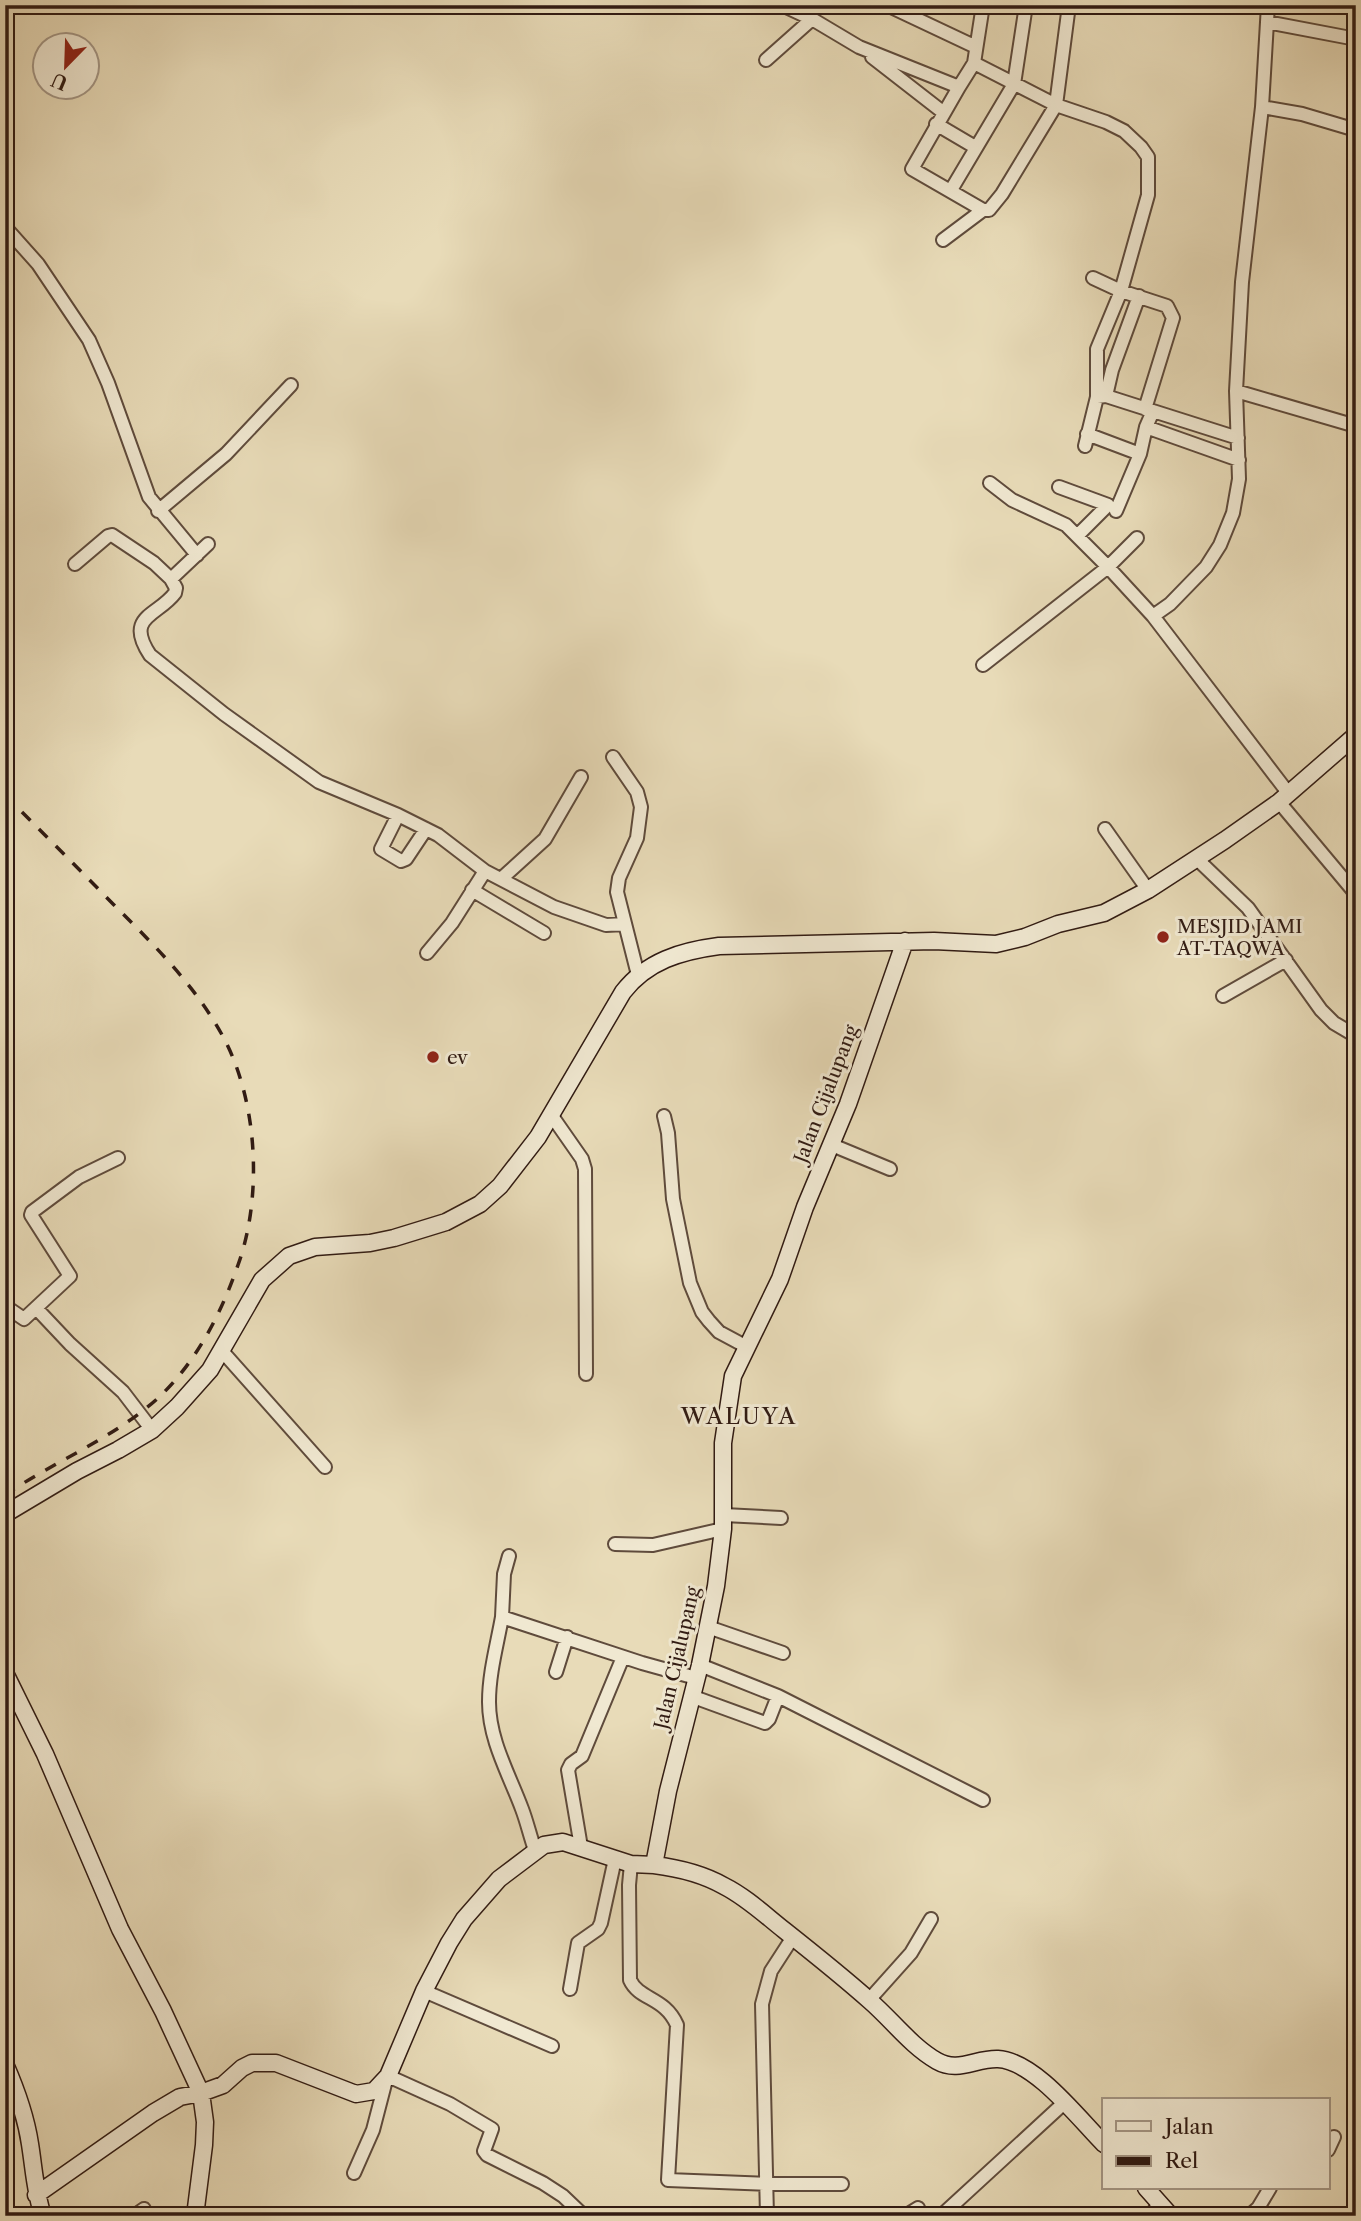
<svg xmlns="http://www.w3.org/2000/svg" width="1361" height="2221" viewBox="0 0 1361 2221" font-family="'Libre Caslon Text',serif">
<rect width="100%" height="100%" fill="#e8dbb8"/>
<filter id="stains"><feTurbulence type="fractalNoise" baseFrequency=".00286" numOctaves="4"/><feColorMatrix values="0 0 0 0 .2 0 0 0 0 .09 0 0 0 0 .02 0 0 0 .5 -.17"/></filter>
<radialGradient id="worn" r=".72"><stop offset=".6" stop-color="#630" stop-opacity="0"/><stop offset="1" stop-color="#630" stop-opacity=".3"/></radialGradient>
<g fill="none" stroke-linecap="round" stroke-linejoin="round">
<defs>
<path id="street" d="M782 5 812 19
M887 5 976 47
M983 5 974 63 1056 105 1106 122 1124 131 1141 147 1148 157V195L1121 291 1097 349V397L1106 396
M1267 22 1356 39
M872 57 944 113
M766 60 812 19 859 47 959 87 974 63
M959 87 912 169 983 210H989L1002 194 1056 105 1069 5
M1262 107 1302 114 1356 130
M936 124 975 147
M951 190 1014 84 1026 5
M5 227 38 264 89 340 108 383 149 497 197 555
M943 240 983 210
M1093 278 1121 291 1167 306 1173 318 1145 409
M1139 296 1112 370 1106 396 1153 411
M1236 391 1356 426
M1146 427 1239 460
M1087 434 1140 454
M1085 446 1097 397
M990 483 1012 500 1066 525 1108 567 1137 538
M1059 487 1108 505 1078 535
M158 511 226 454 291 385
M1116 511 1140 454 1146 427 1153 411 1238 438
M75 564 108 536 112 535 154 563 171 579 176 588 175 593C158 616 124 616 150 655L224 714 319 782 398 815 438 835 485 871 554 907 606 925 625 924
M171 579 208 544
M1153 616 1170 604 1206 567 1220 545 1233 513 1239 479 1236 391 1242 282 1262 107 1268 5
M983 665 1108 567 1153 616 1289 794
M613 757 637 792 641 807 637 838 619 878 617 892 638 975
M1279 802 1356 894
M398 815 381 849 401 861 406 859 426 829
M1105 829 1148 890
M1197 859 1248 908 1321 1010 1334 1023 1356 1036
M501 879 545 839 581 777
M472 890 544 933
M427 953 452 923 485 871
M1223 996 1286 960
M552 1116 582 1159 585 1169 586 1374
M664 1116 668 1133 673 1199 690 1283 702 1312 709 1321 719 1332 747 1347
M832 1145 890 1169
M5 1306 24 1319 70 1276 31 1215 32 1212 79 1177 118 1158
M36 1308 70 1344 123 1392 152 1430
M222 1351 325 1467
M724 1515 781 1518
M615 1544 653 1545 723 1529
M502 1617 504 1574 509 1556
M708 1627 783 1653
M700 1665 778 1696
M556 1672 567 1637
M691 1696 765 1723 769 1719 778 1696 983 1800
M581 1847 568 1770 571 1764 582 1756 623 1657
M535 1850C530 1836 527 1822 522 1809 509 1774 489 1740 489 1702 489 1673 497 1645 502 1617L642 1663 696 1678
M631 1864 629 1885 630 1980C639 2000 665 1997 677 2025L668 2180 768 2184H842
M570 1989 578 1943 598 1929 601 1923 615 1859
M424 1991 552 2046
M869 2000 911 1953 931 1919
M388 2076 450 2104 492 2129 484 2151 487 2155 543 2183 563 2196 584 2216
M1328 2150 1334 2137
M354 2173 373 2130 386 2080
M134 2216 144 2209
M767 2216 762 2004 771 1971 793 1937
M905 2216 918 2208
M941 2216 1064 2103
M1150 2216 1160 2203
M1201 2216H1228
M1249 2216 1258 2208 1270 2188"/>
<path id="secondary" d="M905 941 848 1104 805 1207 780 1279 733 1376 723 1443V1529L716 1586 700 1665 668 1791 654 1865C678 1868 703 1874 724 1886 746 1897 765 1915 784 1930 813 1953 842 1976 870 2001 892 2020 911 2046 937 2061 958 2073 976 2058 998 2059 1035 2061 1079 2119 1104 2144
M5 1514 77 1471 118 1450 152 1430 177 1407 210 1370 262 1280 289 1256 315 1247 370 1243 394 1238 446 1222 480 1204 500 1186 538 1137 623 992C647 961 681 951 719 946L934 941 996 944 1025 937 1058 924 1104 913 1148 890 1225 840 1279 802 1356 735
M5 1673 45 1754 120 1929 163 2011 201 2093 205 2122 204 2145 195 2216
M5 2064C16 2089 26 2117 30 2144 34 2169 35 2192 43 2216
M1146 2188 1171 2216
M36 2195 153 2113 180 2097 201 2093 223 2085 242 2068 252 2063H276L356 2094 374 2091 388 2076 424 1991 449 1943 464 1919 499 1879 544 1845 563 1842 631 1864 654 1865"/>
</defs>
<!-- street casing -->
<use href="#street" stroke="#5f4b3c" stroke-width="16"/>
<!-- secondary casing -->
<use href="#secondary" stroke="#311b13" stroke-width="19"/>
<!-- street -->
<use href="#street" stroke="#f0e8d1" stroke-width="12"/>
<!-- secondary -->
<use href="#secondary" stroke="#f0e8d1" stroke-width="16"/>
<!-- rail -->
<path stroke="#311b13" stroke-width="3.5" stroke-dasharray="12 12" stroke-linecap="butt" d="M5 795C41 831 77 867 113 904 153 944 193 983 221 1033 258 1098 263 1196 238 1265 221 1314 196 1363 157 1399 112 1439 55 1461 5 1495
M5 2193 13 2216"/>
</g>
<!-- markers -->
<g fill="#8f2418" stroke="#f0e8d1" stroke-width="2.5">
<circle cx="1163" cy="937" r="7"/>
<circle cx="433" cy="1057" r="7"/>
</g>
<g text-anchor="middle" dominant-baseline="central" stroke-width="6" stroke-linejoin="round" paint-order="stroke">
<!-- poi labels -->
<g font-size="19" fill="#311b13" stroke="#f0e8d1" text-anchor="start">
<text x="1177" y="926">MESJID JAMI<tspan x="1177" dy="22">AT-TAQWA</tspan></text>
<text x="447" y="1057">ev</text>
</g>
<!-- street labels -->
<g font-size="19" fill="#311b13" stroke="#f0e8d1">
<text transform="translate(826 1094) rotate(-69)">Jalan Cijalupang</text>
<text transform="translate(677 1658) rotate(-77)">Jalan Cijalupang</text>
</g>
<!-- quarter labels -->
<g font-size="23" letter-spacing="2" fill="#311b13" stroke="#f0e8d1">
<text x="739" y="1416">WALUYA</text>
</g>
</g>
<!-- margin -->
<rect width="1361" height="2221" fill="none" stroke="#e8dbb8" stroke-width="28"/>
<rect x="7" y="7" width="1347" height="2207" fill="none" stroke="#311b13" stroke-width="3.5"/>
<rect x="14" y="14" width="1333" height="2193" fill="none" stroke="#311b13" stroke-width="2"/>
<!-- legend -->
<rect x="1102" y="2098" width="228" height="91" fill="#f0e8d1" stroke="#a49685" stroke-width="2"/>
<rect x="1116" y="2121" width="35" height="10" fill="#f0e8d1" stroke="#a49685" stroke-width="2"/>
<text x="1165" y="2134" font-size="21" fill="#311b13">Jalan</text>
<rect x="1116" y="2156" width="35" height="10" fill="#311b13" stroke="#a49685" stroke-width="2"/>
<text x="1165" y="2168" font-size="21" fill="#311b13">Rel</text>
<!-- north arrow -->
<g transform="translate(66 66) rotate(203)"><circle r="33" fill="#f0e8d1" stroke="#a49685" stroke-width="2"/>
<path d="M0-5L12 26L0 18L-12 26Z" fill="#8f2418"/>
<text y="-10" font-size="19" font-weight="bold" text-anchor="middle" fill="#311b13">U</text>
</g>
<rect width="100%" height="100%" filter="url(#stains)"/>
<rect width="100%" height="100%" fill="url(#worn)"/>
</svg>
